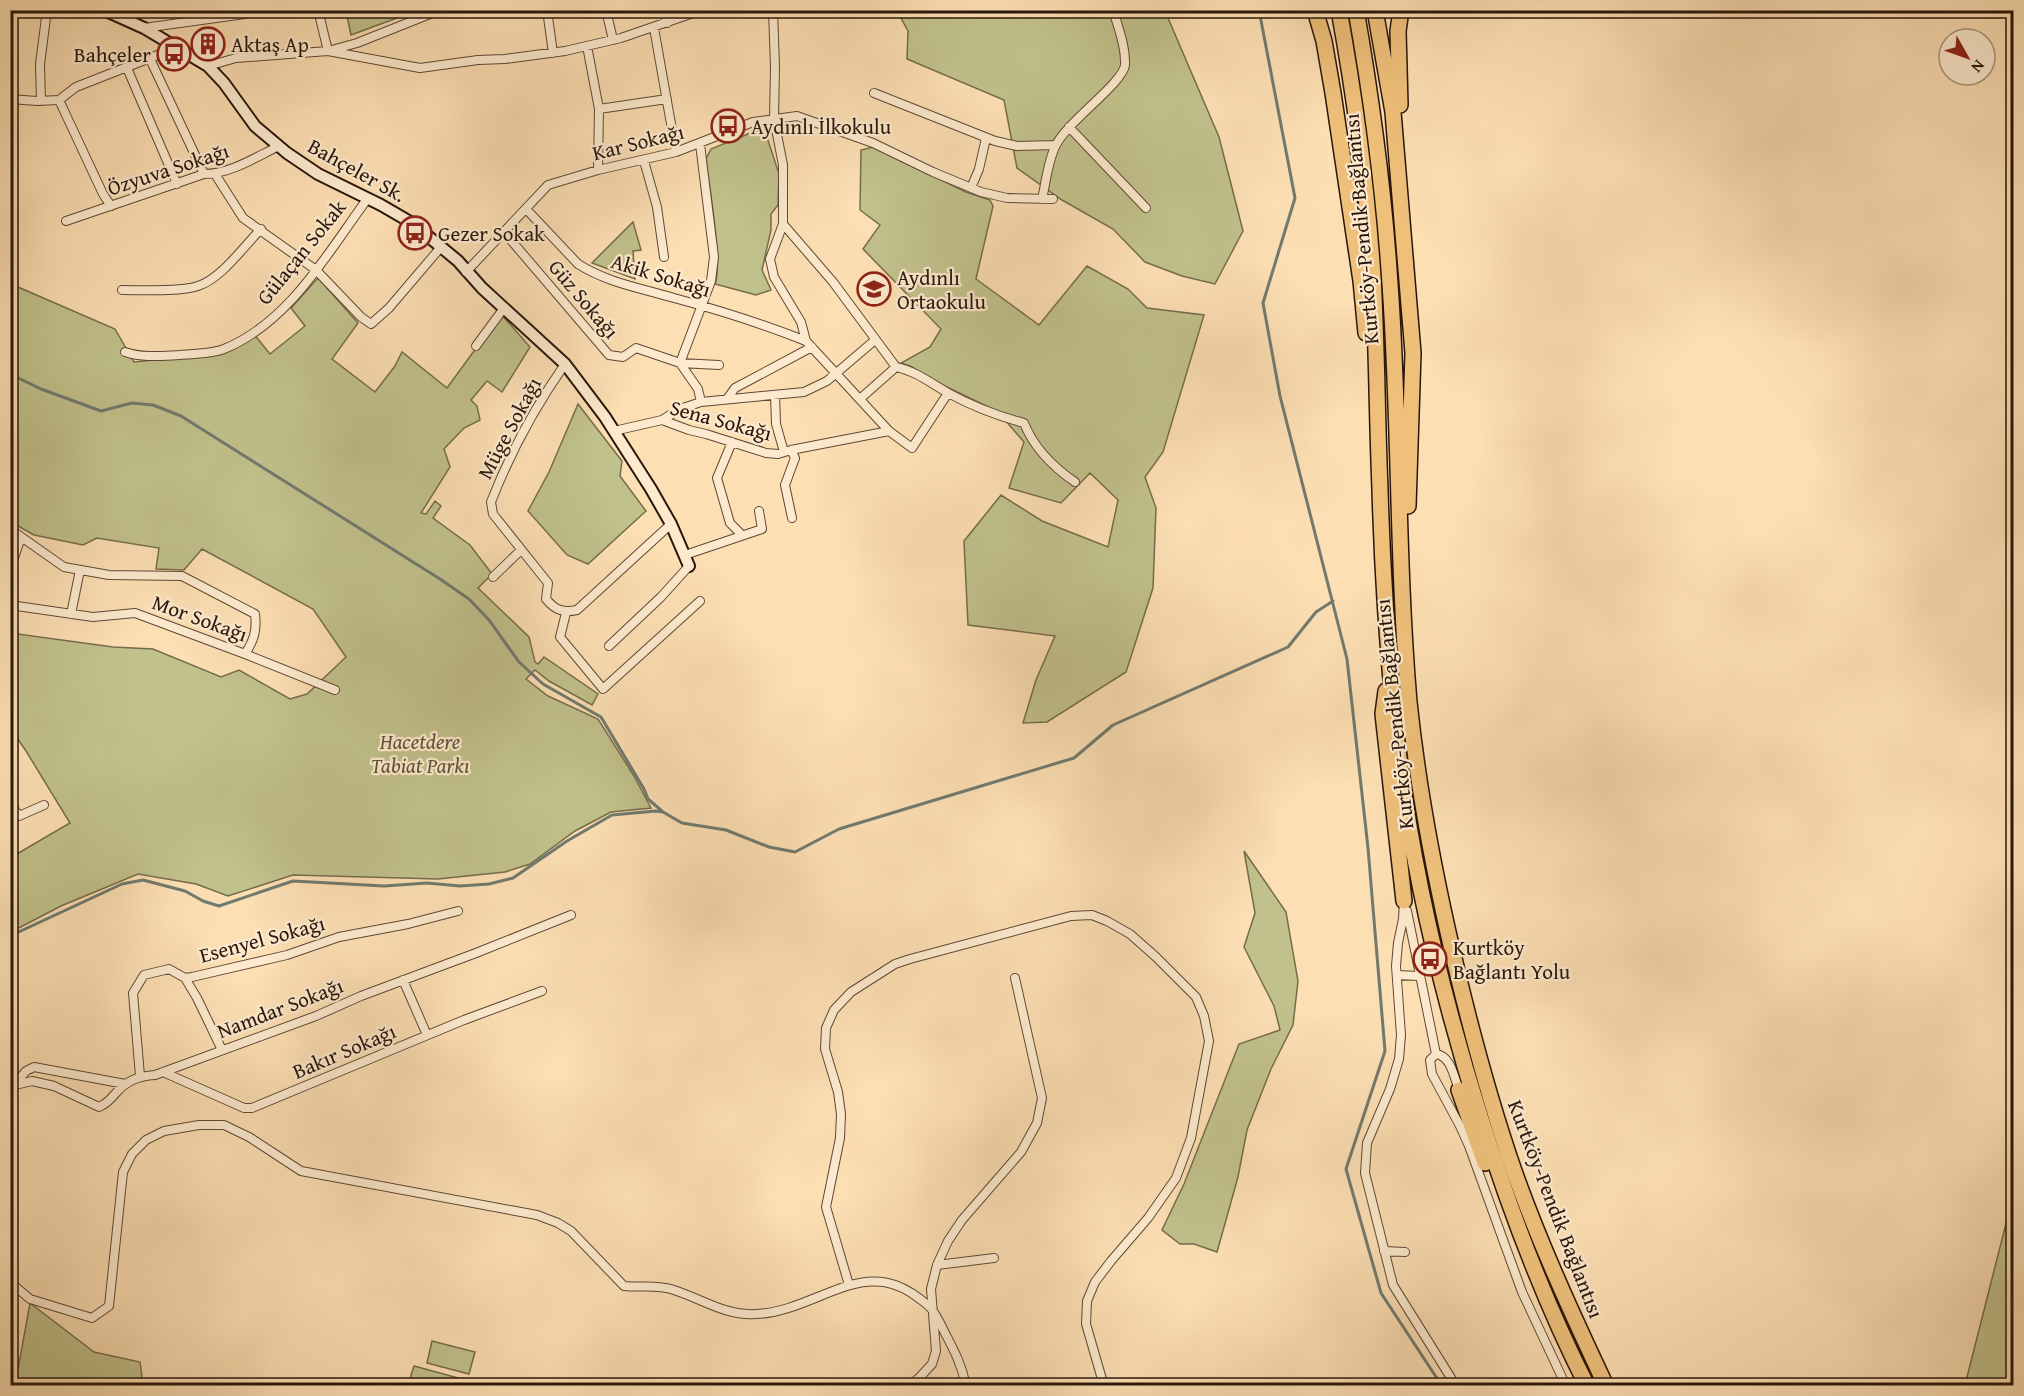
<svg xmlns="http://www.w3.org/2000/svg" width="2024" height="1396" viewBox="0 0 2024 1396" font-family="'Gentium Book Plus',serif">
<rect width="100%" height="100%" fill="#fcdfb3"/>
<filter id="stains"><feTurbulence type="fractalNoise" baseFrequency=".00333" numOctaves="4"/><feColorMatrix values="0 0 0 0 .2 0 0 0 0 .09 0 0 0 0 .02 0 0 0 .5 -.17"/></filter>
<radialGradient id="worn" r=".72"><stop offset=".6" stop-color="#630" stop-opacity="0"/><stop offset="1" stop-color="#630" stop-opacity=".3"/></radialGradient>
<!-- green -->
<path fill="#c1c18b" stroke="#756c4b" stroke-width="1.5" d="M346 11H396L397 18 351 35Z
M897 11H1165L1219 137 1243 231 1215 284 1182 276 1145 262 1113 229 1062 200 1017 168 1004 100 907 59 908 31Z
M755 131 766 134 779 174 778 205 771 214V230L762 270 771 290 756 295 715 284C723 263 709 186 706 159L711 149Z
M873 147 966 192 990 200 993 206 976 279 1039 325 1087 266 1128 289 1147 308 1204 315 1163 452 1145 477 1156 508 1153 588 1126 672 1047 722 1023 723 1036 680 1055 636 968 625 964 541 1001 495 1042 521 1108 547 1118 500 1090 473 1061 503 1009 488 1024 442 997 411 926 377 912 367 901 363 930 347 941 329 863 249 880 225 860 210 861 150Z
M633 222 641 250 633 251 635 279 592 263Z
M318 278 358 323 332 359 375 392 395 366 402 352 447 388 501 314 530 347 502 392 487 381 471 400 477 406 480 420 464 428 444 449 450 467 421 513 426 514 435 501 441 506 433 518 470 545 492 574 478 588 529 637 535 662 538 664 544 657 598 694 592 705 549 681 535 670 526 679 548 696 598 719 634 776 651 808 611 812 575 831 530 864 505 872 438 879 293 875 228 896 196 884 138 874 61 906 11 932 10 858 70 823 26 751 11 729V633L113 647 153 649 221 677 239 670 290 699 307 694 346 657 313 609 202 549 184 570 156 569 159 548 97 538 83 545 34 535 11 522V284L115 329 134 362 222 353 253 333 270 354 305 326 291 308Z
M578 404 622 461 620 476 646 511 588 564 567 555 528 511 549 472Z
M1244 851 1286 912 1298 981 1293 1025 1271 1069 1247 1130 1238 1177 1217 1252 1194 1244H1180L1162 1230 1184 1184 1239 1044 1280 1030 1274 1006 1244 947 1255 913Z
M2013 1196V1385H1965Z
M30 1303 94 1352 140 1362 143 1385 15 1386Z
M432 1341 475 1352 469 1374 427 1363Z
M414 1366 477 1383V1385H408Z"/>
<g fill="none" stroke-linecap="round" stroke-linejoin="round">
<!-- stream -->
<path stroke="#707a6f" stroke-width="3" d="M1259 10 1295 198 1263 303 1280 396 1347 659 1368 848 1385 1051 1346 1169 1381 1293 1442 1386
M10 374 41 389 101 411 132 403 153 405 181 416 440 579 469 599 489 620 519 662 543 684 601 717 644 789 648 799 662 811
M10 936 122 884 143 880 185 891 203 901 219 906 293 881 384 886 427 883 460 886 489 884 513 878 567 841 612 815 656 811 663 812 682 823 726 830 769 847 795 852 839 829 1074 758 1113 725 1288 647 1316 612 1333 601"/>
<defs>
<path id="street" d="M318 10 328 51 357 43 440 10
M547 10 553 53
M606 10 613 40
M663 10 667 23
M773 10 775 67 774 119 783 165V224L833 282 896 367
M144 28 273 10
M654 28 676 152
M587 46 599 109 598 170
M150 59 204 174
M208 66 236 58 328 51 420 68 478 60 505 59 565 51 621 38 702 10
M127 68 177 184
M874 93 995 141 1017 146 1056 145
M10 99 37 101 59 100 76 87 178 47
M59 100 103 194 111 206
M41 101 40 64 47 10
M599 109 667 99
M1069 127 1146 208
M700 144 714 257 711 281 680 363 698 389 701 402
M644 161 657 207 664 257
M215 174 243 218 316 270 361 317 371 324 389 308 441 247
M971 188 979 169 986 138
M1042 199C1046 182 1048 160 1056 145 1067 122 1123 83 1125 65 1126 47 1118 27 1113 10
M527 210 578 264C608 283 641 288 674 298 719 310 763 324 806 341
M66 221 204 174C230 174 256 157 279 146
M783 224 770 259 774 277 801 322 806 341 889 431 912 448 948 393
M504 232 609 355 623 357 636 348 680 363 719 365
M466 272 548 185 598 170 676 152 753 122 797 116 873 143 933 172 981 192 1007 198 1053 199
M122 290C141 290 181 292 198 286 221 279 244 246 261 229
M476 346 504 308
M125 352C143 358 160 356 179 355 192 354 211 354 224 349 290 322 328 252 368 198
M565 364C535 407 510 453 491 502L493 514 548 583 546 599C555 610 563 613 577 610L671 524
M896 367C916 371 932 384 950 394 974 407 998 416 1024 423 1034 448 1053 467 1075 482
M775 395 776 424 784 452
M861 398 896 367
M727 399 735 388 812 347
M662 420 680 409 701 402 804 392 827 381 875 340
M614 431 662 420 689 430 706 434 766 453 778 454 791 450 889 431
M732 442 717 478 730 523 742 535
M791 450 795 458 785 485 792 518
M10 529 64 567 109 575 182 576 255 614C257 631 254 640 245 654
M685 555 762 529 759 511
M10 570 21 537
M493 577 521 550
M10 605 93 617 135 613 245 654 335 690
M566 613 560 637 603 689 700 601
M71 614 80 570
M609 646 661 597 689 566
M10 803 19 816 44 805
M1404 901 1403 919 1398 943 1396 966 1401 1035 1399 1059 1390 1089 1367 1143 1365 1173 1393 1285 1456 1386
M1407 911 1436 1054
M1397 975 1418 976
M185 978 197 998 222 1050
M403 980 427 1035
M163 1072 244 1108H252L464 1020 542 991
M140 1076 133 993 144 975 169 969 185 978 192 977 287 955 339 937 408 924 458 911
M15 1085 32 1081 54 1086 99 1107C106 1104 110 1100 115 1094 126 1081 138 1076 155 1075L316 1016 361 996 476 953 571 915
M10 1090 26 1071 34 1067 125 1084
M1459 1090C1454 1077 1451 1056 1436 1054L1430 1060 1432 1074 1460 1126 1469 1146 1522 1292 1566 1386
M1384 1251 1405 1252
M937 1265 994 1258
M10 1282 30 1299 92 1318 109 1306 123 1172 132 1154 146 1140 164 1131 199 1125H224L249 1137 301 1171 537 1215 558 1223 571 1231 624 1286C643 1288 655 1284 674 1290 702 1299 725 1316 756 1314 788 1313 818 1295 847 1286 875 1277 897 1281 920 1299 924 1302 930 1306 933 1311 938 1318 942 1327 946 1335 955 1352 962 1366 966 1386
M849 1285 826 1207 840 1138 841 1114 838 1092 825 1049 826 1028 834 1010 851 992 895 964 910 959 1071 916 1092 915 1107 921 1130 934 1156 957 1196 997 1204 1016 1209 1041 1191 1138 1176 1178 1148 1218 1111 1261 1095 1282 1087 1301 1086 1324 1104 1386
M909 1386 920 1377 932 1364 936 1351 931 1289 937 1265 948 1241 962 1220 1021 1152 1037 1123 1042 1098 1015 978"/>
<path id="secondary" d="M104 10 144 28 208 66 224 83 255 126 287 153 318 174 381 205 412 223 458 261 482 288 565 364 605 417 651 489 671 524 689 566"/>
<path id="highway" d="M1315 10 1324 41 1333 93 1361 281 1366 333
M1339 10C1355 98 1367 188 1373 277 1377 348 1377 419 1380 489 1382 565 1387 640 1394 715 1408 852 1439 986 1480 1116 1509 1208 1543 1299 1587 1386
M1356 10C1372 101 1384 192 1390 284 1400 423 1397 563 1409 702 1417 779 1431 856 1448 932 1466 1012 1487 1093 1514 1171 1540 1244 1573 1316 1606 1386
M1375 10 1393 112 1413 353 1408 506
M1400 105 1398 31 1401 10
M1386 691 1383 714 1404 901
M1459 1090 1485 1163"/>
</defs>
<!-- street casing -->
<use href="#street" stroke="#5e4835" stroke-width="10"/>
<!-- secondary casing -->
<use href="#secondary" stroke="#29160b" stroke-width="14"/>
<!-- highway casing -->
<use href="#highway" stroke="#29160b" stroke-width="18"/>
<!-- street -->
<use href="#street" stroke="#fdeace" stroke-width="8"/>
<!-- secondary -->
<use href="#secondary" stroke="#fdeace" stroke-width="10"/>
<!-- highway -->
<use href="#highway" stroke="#eec07a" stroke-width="15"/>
</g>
<!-- icons -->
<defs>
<symbol id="building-ring" viewBox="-11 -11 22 22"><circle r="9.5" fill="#fdeace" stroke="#8f2418" stroke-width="1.5"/><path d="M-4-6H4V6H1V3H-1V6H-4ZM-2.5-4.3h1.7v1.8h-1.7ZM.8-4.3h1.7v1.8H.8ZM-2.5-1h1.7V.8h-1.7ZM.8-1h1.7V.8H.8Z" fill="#8f2418"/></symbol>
<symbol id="bus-ring" viewBox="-11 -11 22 22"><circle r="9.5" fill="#fdeace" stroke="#8f2418" stroke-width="1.5"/><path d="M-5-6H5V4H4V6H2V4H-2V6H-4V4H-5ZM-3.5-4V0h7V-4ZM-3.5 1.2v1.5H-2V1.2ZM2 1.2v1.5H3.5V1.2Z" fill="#8f2418"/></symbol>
<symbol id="school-ring" viewBox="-11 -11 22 22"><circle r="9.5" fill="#fdeace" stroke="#8f2418" stroke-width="1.5"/><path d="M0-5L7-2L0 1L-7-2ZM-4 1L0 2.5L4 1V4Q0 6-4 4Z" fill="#8f2418"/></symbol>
</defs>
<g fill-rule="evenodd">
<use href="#building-ring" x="189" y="25" width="38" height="38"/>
<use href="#bus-ring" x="155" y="35" width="38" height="38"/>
<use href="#bus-ring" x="709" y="107" width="38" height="38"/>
<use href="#bus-ring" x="396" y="214" width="38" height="38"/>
<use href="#school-ring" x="855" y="270" width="38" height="38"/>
<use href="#bus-ring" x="1411" y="940" width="38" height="38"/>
</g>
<g text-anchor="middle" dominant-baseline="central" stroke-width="4.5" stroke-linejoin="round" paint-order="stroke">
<!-- poi labels -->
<g font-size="21" fill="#29160b" stroke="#fdeace" text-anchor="start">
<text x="231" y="44">Aktaş Ap</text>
<text x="151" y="54" text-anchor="end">Bahçeler</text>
<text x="751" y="126">Aydınlı İlkokulu</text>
<text x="438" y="233">Gezer Sokak</text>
<text x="897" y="277">Aydınlı<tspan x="897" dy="24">Ortaokulu</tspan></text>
<text x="1453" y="947">Kurtköy<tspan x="1453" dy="24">Bağlantı Yolu</tspan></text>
</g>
<!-- street labels -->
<g font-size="21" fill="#29160b" stroke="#fdeace">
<text transform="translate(638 142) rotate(-14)">Kar Sokağı</text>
<text transform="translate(168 169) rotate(-18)">Özyuva Sokağı</text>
<text transform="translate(357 170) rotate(29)">Bahçeler Sk.</text>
<text transform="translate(1361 229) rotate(-95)">Kurtköy-Pendik Bağlantısı</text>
<text transform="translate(301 252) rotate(-51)">Gülaçan Sokak</text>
<text transform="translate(661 275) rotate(17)">Akik Sokağı</text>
<text transform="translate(584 299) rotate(50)">Güz Sokağı</text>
<text transform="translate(721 420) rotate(15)">Sena Sokağı</text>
<text transform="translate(509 428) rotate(-62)">Müge Sokağı</text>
<text transform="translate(200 618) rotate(20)">Mor Sokağı</text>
<text transform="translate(1394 714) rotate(-96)">Kurtköy-Pendik Bağlantısı</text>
<text transform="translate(262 939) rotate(-15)">Esenyel Sokağı</text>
<text transform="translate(280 1008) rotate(-21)">Namdar Sokağı</text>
<text transform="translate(344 1051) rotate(-23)">Bakır Sokağı</text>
<text transform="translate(1556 1209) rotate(69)">Kurtköy-Pendik Bağlantısı</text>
</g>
<!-- park labels -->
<g font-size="21" font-style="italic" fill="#5e5238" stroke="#fdeace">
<text x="420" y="741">Hacetdere<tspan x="420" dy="24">Tabiat Parkı</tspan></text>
</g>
</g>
<!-- margin -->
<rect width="2024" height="1396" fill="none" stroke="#fcdfb3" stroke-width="36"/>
<rect x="12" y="12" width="2000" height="1372" fill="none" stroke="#29160b" stroke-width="3"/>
<rect x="18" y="18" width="1988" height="1360" fill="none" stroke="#29160b" stroke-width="1.5"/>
<!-- north arrow -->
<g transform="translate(1967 57) rotate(130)"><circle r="28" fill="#fdeace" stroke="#a89580" stroke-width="1.5"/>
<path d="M0-4.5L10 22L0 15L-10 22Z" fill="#8f2418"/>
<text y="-9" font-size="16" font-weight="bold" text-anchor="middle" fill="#29160b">N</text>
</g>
<rect width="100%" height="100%" filter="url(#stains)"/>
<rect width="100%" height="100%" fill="url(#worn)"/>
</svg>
